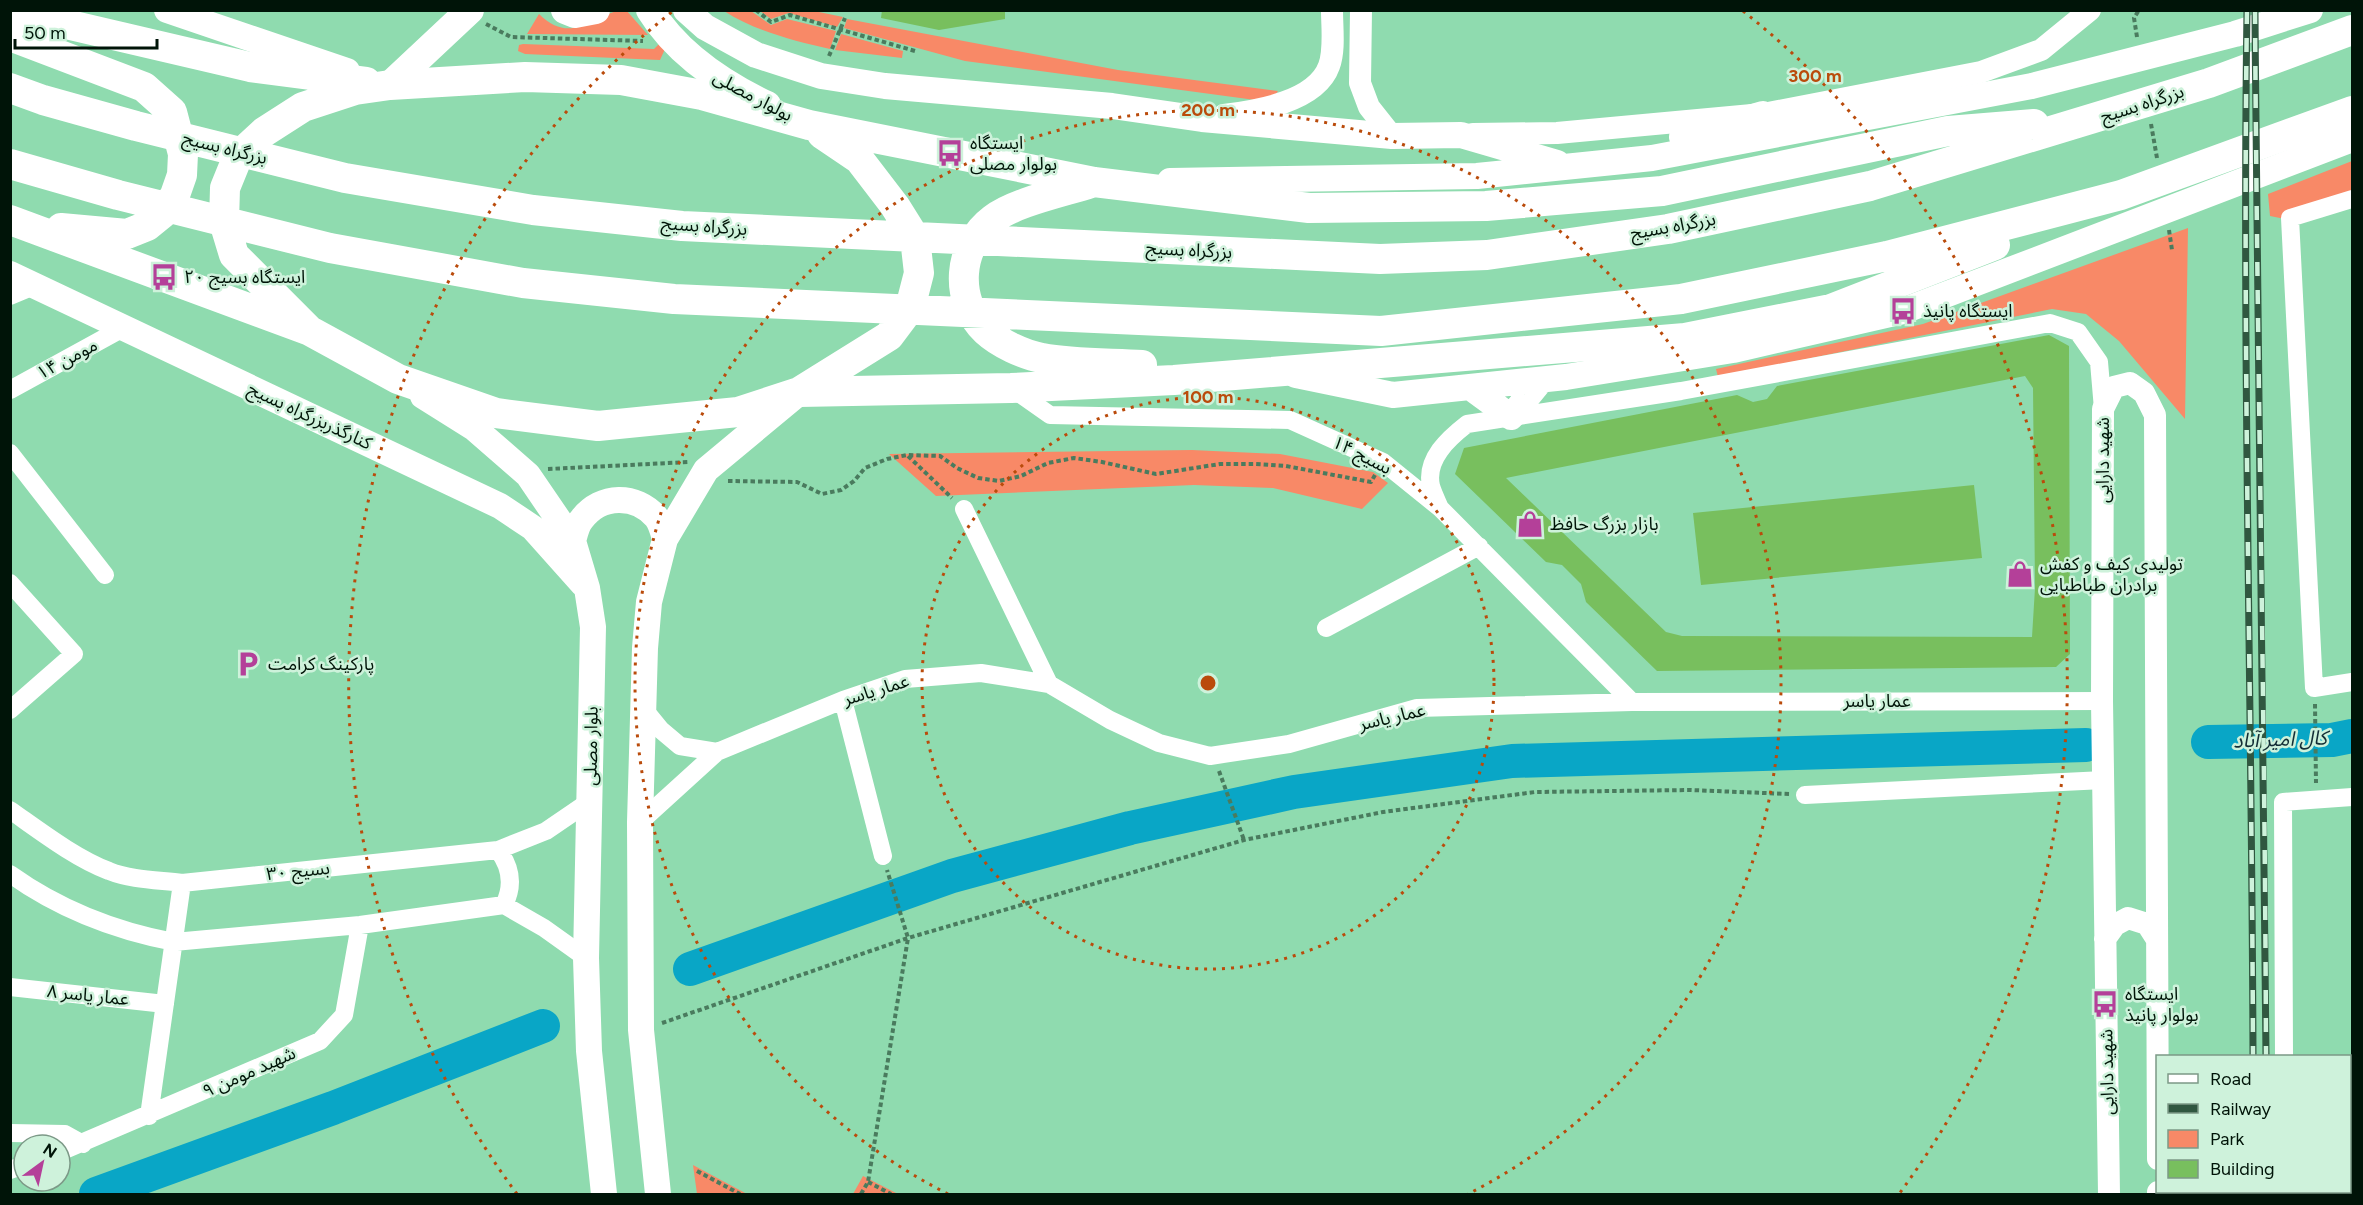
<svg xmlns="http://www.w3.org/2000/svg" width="2363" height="1205" viewBox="0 0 2363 1205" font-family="Figtree,'Noto Sans Arabic',sans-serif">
<rect width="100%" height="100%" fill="#8fdbaf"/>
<!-- green -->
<path fill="#f88967" d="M626 10 648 35 527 34 539 14C574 48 593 11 626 10Z
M724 11H751L771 25 787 19 836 31 830 49C794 41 755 31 724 11Z
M760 11H814L843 17 837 27 789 13 771 19Z
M847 19 1118 70 1278 91 1270 102 965 61 844 28Z
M841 34 903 51 902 58 835 50Z
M660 43 665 49 660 60 525 54 518 51 519 45 523 44 654 49Z
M2352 161V190L2285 219 2270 216 2268 194Z
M2188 228 2185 419 2119 341 2086 314 2052 309 1718 377 1716 369 1923 324Z
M1192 450 1280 454 1373 472 1388 483 1362 509 1273 488 1194 485 936 496 889 454Z
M693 1165 747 1194H697Z
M863 1176 898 1194H853Z"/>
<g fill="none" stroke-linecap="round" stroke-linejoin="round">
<!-- river -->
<path stroke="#09a6c6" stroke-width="34" d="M2208 742 2332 740 2352 736
M690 969 952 876 1130 828 1294 792 1512 761 2086 745
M96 1194 333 1108 543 1026"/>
</g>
<!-- building -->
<path fill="#78bf5e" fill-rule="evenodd" d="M882 10H1005V19L939 30 881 18Z
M2049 335 2069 346 2070 654 2056 667 1657 671 1586 602 1581 584 1562 565 1546 562 1455 474 1464 448 1737 395 1753 402 1767 399 1777 386ZM2025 376 2033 388 2035 588 2032 637 1682 636 1666 632 1506 478Z
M1974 485 1982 558 1701 585 1693 513Z"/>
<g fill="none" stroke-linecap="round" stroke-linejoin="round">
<!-- path -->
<path stroke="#4a7b5e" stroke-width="4" stroke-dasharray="4.5 3" stroke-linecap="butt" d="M756 10 771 22 790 15 915 51
M486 24 511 37 643 41
M2137 37 2134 18 2139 10
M829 56 845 18
M2151 124 2157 158
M2169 230 2172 250
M908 456 952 498
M548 469 688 462
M728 481 797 482 822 494 841 490 854 481 865 468 887 459 907 455 940 456 957 468 978 478 999 481 1021 476 1048 463 1074 458 1102 462 1156 474 1220 464H1255L1286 466 1371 482 1375 475
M2315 704 2316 783
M1219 771 1244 840
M662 1023 908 938 1244 840 1383 812 1535 792 1690 790 1789 794
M697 1171 740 1194
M868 1182 891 1194
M861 1194 868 1182 908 938 887 870"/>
<!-- minor -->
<path stroke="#fff" stroke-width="18" d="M2352 199 2290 218 2314 688 2352 682
M10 296 34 286
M1013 389 1050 415 1290 420 1383 462 1440 508 1632 702
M10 390 123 328
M10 453 105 575
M1440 508C1437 501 1433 493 1431 486 1425 459 1449 438 1467 424L1681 391 2050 323 2078 332 2099 362 2103 409
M964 509 1049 684
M10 583 74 654 10 710
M1326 628 1479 546
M843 700 883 856
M643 708 661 730 680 746 717 752
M1805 795 2104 780
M10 810C40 831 75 858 109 871 131 880 158 880 182 883L498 850 546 831 590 801
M640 822 717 752 843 700 905 679 981 673 1049 684 1110 720 1159 743 1210 756 1289 744 1417 708 1632 702 2102 701
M498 850C511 867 514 885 504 905
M10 874C59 909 116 931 174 942L360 925 504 905 544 928 586 958
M10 987 165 1004
M2284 1056 2283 802 2352 797
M149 1116 182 883
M10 1133 65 1134 83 1144
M60 1152 320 1041 344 1015 360 925
M10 1170 24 1165
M2321 1192 2325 1194"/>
<!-- tertiary -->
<path stroke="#fff" stroke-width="22" d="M1361 10 1360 83 1369 107 1392 136
M1224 115C1256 111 1316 102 1329 66 1335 50 1332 28 1332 10
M1473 134 1557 133 1763 114 1981 72 2041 50 2090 10
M2105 939 2115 925 2128 918 2147 924 2156 938
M2158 1192V1194
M2109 1194 2102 701 2103 409 2114 387 2130 383 2144 393 2155 415 2158 1159"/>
<!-- secondary -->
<path stroke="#fff" stroke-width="26" d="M167 10 347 71
M686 10 705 27 756 55 821 76 885 86 1112 106 1202 119 1392 136 1461 135 1557 163
M1682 137 1763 114
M1170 181 1477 176 1652 158 2032 86 2235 34 2310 10
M10 274 500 506 533 528 583 584
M1296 375 1393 395 1566 377 1733 350 1903 311 2352 139
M1470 387 1511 417 1541 380
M423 396 474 428 528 475 573 541 587 588 593 627 586 958 589 1051 604 1194
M573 541C575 534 577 524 582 519 601 494 636 494 656 517 661 523 663 532 665 539
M658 1194 641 1030 640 822 645 648 649 602 665 539 706 470 795 396"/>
<!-- primary -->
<path stroke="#fff" stroke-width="28" d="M565 10 575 14 596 10
M650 10C677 54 721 83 767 105
M390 85 470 10"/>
<!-- trunk -->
<path stroke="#fff" stroke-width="30" d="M10 11 250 67 366 82
M10 36 144 87 172 112 183 154 182 175 175 195 163 213 147 226 127 234 61 228
M10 88 43 100 136 126 345 178 533 210 682 226 1380 259 1487 255 1668 229 1870 186 2209 83 2352 30
M10 164 118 195 330 248 523 283 674 299 1381 331 1681 299 1887 256 2121 195 2352 111
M1091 183C1064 192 1015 202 993 219 958 245 953 300 986 331 999 343 1024 355 1042 358 1072 364 1112 363 1142 365
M10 220 310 331 398 379 496 413 598 426 738 412 799 392 889 336 910 308 919 273 915 238 895 206 859 159 822 134
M310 331 234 255 224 222 225 188 238 156 264 132 303 107 355 90 390 85 525 77 621 80 702 95 809 125 1094 182 1309 208 1486 206 1662 191 1948 131 2034 124
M799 392 1011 388 1174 380 1685 338 1831 309 1995 245"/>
<defs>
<path id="rail" d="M2247 10C2242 359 2252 708 2253 1056
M2255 10C2257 359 2265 708 2266 1056
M2254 1192V1194
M2267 1192V1194"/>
</defs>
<!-- rail casing -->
<use href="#rail" stroke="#305740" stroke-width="7"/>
<!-- rail -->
<use href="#rail" stroke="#cef2db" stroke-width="4.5" stroke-dasharray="14" stroke-linecap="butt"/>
</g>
<!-- distance rings -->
<g fill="none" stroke="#ba4b0b" stroke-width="3" stroke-dasharray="3 6">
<circle cx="1208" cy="683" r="286"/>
<path d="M948 1194A573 573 0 1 1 1468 1194"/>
<path d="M517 1194A859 859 0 0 1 673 11M1743 11A859 859 0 0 1 1899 1194"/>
</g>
<!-- icons -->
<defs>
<symbol id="bus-bare" viewBox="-9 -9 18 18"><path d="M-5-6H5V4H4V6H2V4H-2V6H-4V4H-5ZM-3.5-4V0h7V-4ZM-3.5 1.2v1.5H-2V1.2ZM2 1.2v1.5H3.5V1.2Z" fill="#b44099" stroke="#cef2db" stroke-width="2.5" paint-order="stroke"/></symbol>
<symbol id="shop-bare" viewBox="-9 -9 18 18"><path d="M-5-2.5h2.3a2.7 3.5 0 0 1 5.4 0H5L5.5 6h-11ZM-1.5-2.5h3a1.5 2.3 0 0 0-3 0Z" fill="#b44099" stroke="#cef2db" stroke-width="2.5" paint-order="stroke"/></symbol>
<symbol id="parking-bare" viewBox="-9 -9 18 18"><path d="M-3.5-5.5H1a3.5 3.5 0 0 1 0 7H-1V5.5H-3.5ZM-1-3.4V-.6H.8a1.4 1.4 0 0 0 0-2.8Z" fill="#b44099" stroke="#cef2db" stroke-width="2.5" paint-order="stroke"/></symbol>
</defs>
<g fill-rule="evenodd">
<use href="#bus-bare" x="931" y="134" width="38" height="38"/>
<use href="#bus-bare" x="145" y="258" width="38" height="38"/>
<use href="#bus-bare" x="1884" y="292" width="38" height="38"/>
<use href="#shop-bare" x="1511" y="505" width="38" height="38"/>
<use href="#shop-bare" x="2001" y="555" width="38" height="38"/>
<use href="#parking-bare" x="229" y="645" width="38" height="38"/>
<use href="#bus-bare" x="2086" y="985" width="38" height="38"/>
</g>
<g text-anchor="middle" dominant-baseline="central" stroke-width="5" stroke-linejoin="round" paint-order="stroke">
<!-- street labels -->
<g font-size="18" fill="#001408" stroke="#cef2db">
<text transform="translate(753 96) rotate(28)">بولوار مصلی</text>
<text transform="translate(2142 104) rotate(-18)">بزرگراه بسیج</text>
<text transform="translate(225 148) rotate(14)">بزرگراه بسیج</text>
<text transform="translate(704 226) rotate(4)">بزرگراه بسیج</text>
<text transform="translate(1673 226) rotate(-10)">بزرگراه بسیج</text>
<text transform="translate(1189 250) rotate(3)">بزرگراه بسیج</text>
<text transform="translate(67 359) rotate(-28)">مومن ۱۴</text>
<text transform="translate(310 416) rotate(25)">کنارگذربزرگراه بسیج</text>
<text transform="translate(1362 455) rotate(27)">بسیج ۱۴</text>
<text transform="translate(2103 460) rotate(-90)">شهید دارایی</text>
<text transform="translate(876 690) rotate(-17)">عمار یاسر</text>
<text x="1877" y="701">عمار یاسر</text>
<text transform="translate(1392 717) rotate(-13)">عمار یاسر</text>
<text transform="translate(591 746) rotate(-89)">بلوار مصلی</text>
<text transform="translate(298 871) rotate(-6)">بسیج ۳۰</text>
<text transform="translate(88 995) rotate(6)">عمار یاسر ۸</text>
<text transform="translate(249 1072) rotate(-24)">شهید مومن ۹</text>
<text transform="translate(2107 1072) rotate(-91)">شهید دارایی</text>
</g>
<!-- poi labels -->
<g font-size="18" fill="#001408" stroke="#cef2db" text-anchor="start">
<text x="970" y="143">ایستگاه<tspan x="970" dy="21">بولوار مصلی</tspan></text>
<text x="184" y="277">ایستگاه بسیج ۲۰</text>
<text x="1923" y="311">ایستگاه پانیذ</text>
<text x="1550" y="524">بازار بزرگ حافظ</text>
<text x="2040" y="564">تولیدی کیف و کفش<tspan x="2040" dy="21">برادران طباطبایی</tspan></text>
<text x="268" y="664">پارکینگ کرامت</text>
<text x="2125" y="994">ایستگاه<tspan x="2125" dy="21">بولوار پانیذ</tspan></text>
</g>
<!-- water labels -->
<g font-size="20" font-style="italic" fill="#132e36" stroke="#cef2db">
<text transform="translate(2280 739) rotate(-2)">کال امیر آباد</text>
</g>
</g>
<circle cx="1208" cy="683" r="9" fill="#ba4b0b" stroke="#cef2db" stroke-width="3"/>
<g font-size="18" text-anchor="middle" font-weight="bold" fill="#ba4b0b" stroke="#cef2db" stroke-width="5" stroke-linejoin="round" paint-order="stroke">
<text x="1815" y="82">300 m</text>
<text x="1208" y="116">200 m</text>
<text x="1208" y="403">100 m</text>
</g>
<!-- border -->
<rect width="2363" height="1205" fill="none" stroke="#001408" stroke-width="24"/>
<!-- legend -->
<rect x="2156" y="1055" width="195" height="138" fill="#cef2db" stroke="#7c9987" stroke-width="1.5"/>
<rect x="2168" y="1074" width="30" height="9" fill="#ffffff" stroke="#7c9987" stroke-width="1.5"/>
<text x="2210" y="1085" font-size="18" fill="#001408">Road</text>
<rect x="2168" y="1104" width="30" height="9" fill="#305740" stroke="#7c9987" stroke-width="1.5"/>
<text x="2210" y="1115" font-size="18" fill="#001408">Railway</text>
<rect x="2168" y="1130" width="30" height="18" fill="#f88967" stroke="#7c9987" stroke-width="1.5"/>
<text x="2210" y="1145" font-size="18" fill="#001408">Park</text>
<rect x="2168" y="1160" width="30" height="18" fill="#78bf5e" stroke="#7c9987" stroke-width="1.5"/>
<text x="2210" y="1175" font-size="18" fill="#001408">Building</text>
<!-- north arrow -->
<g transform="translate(42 1163) rotate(33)"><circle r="28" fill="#cef2db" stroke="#7c9987" stroke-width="1.5"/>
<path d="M0-4.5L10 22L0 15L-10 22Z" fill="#b44099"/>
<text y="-9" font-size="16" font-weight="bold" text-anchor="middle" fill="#001408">N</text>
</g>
<!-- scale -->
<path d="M15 39v9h142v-9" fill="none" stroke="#001408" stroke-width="3"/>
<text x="24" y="39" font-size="18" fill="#001408" stroke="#cef2db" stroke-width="4.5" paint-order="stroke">50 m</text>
</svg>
